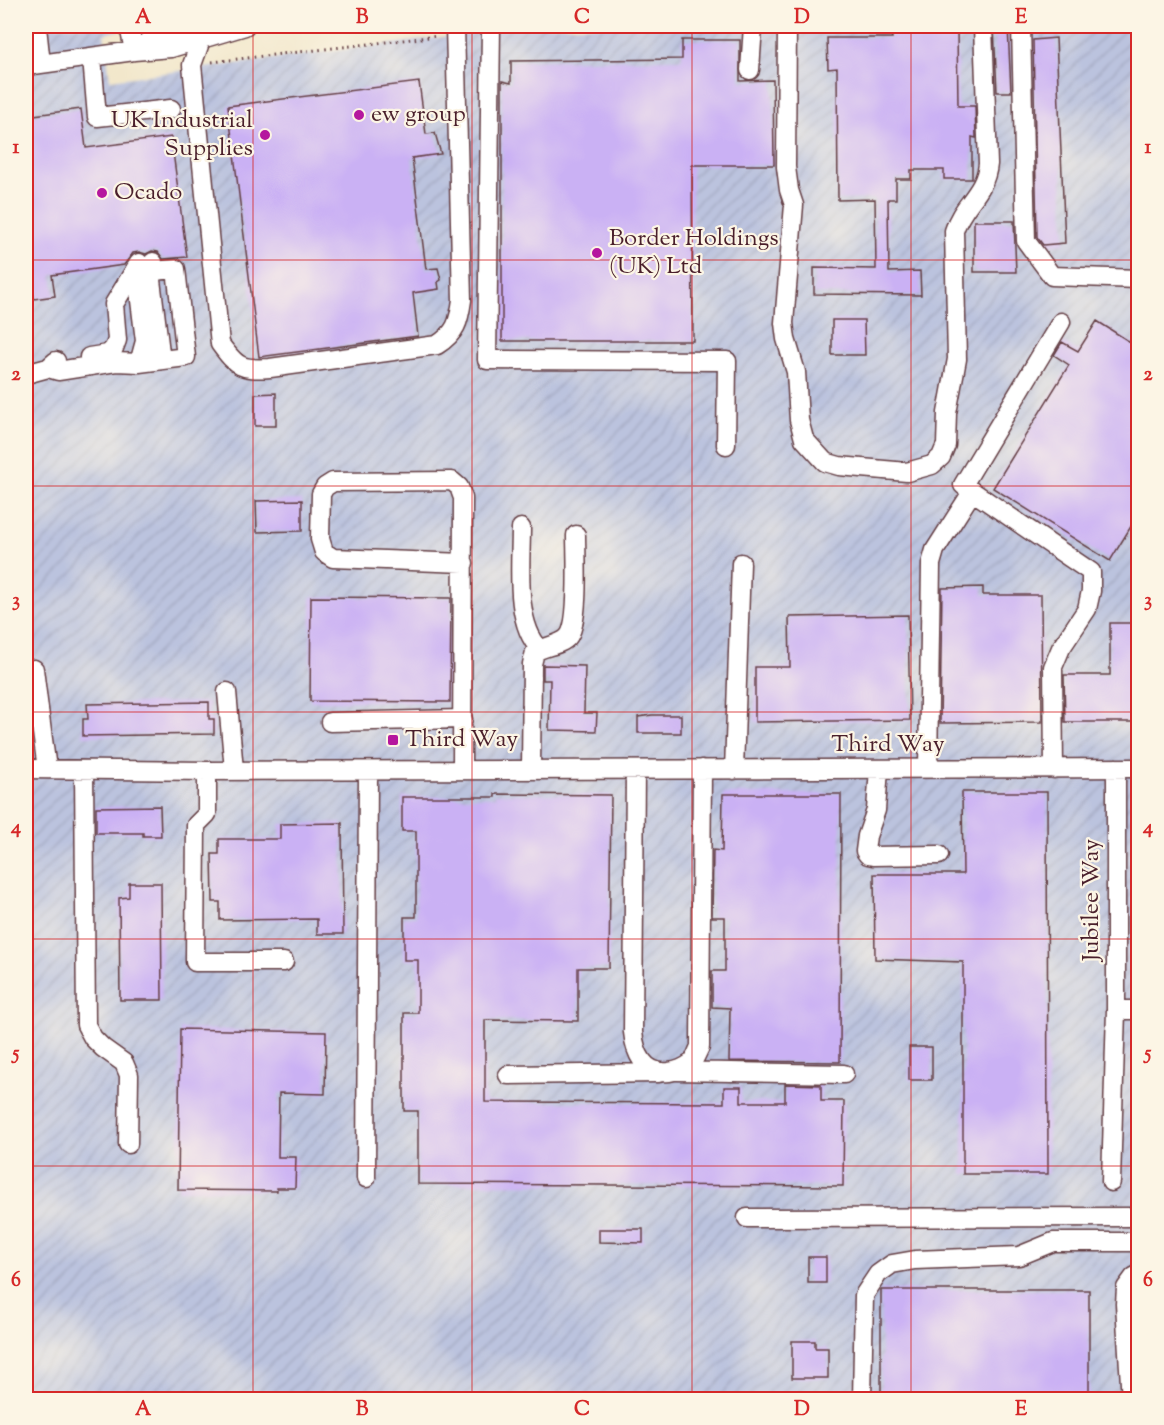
<svg xmlns="http://www.w3.org/2000/svg" width="1164" height="1425" viewBox="0 0 1164 1425" font-family="'Sorts Mill Goudy',serif">
<defs>
<pattern id="industrial-furrows" width="10" height="10" patternUnits="userSpaceOnUse" patternTransform="scale(1.5)"><rect width="10" height="10" fill="#bbc3de"/><path d="M-1 1l2-2M0 10L10 0M9 11l2-2" fill="none" stroke="#a2a7bf"/></pattern>
</defs>
<rect width="100%" height="100%" fill="#fcf5e5"/>
<filter id="ink" filterUnits="userSpaceOnUse"><feTurbulence type="fractalNoise" baseFrequency=".0167" numOctaves="2"/><feDisplacementMap in="SourceGraphic" scale="12" xChannelSelector="R" yChannelSelector="G"/><feConvolveMatrix kernelMatrix="1 2 1 2 8 2 1 2 1" color-interpolation-filters="sRGB"/></filter>
<filter id="wash" filterUnits="userSpaceOnUse"><feTurbulence type="fractalNoise" baseFrequency=".008" numOctaves="4" result="noise"/><feDisplacementMap in="SourceGraphic" scale="24" xChannelSelector="R" yChannelSelector="G"/><feGaussianBlur stdDeviation="1.35" result="paint"/><feColorMatrix in="noise" values="0 0 0 0 0 0 0 0 0 0 0 0 0 0 0 0 0 1.4 0 .05"/><feComposite in="paint" operator="in"/></filter>
<g filter="url(#wash)">
<rect width="100%" height="100%" fill="#f2e7cb"/>
<!-- industrial -->
<path fill="url(#industrial-furrows)" d="M26 26H140L104 34 110 80 528 26H1138V1399H26Z"/>
<g id="blocks">
<!-- building -->
<path fill="#cab1f4" d="M994 26H1008L1011 92H997Z
M957 28 958 106H975L976 138 972 137V179H944V170H911V179H896V199H888L889 272 920 271 921 295 814 294V268L876 269 875 199 838 200 837 68 828 69 827 38H892L891 29Z
M1056 38 1065 243 1043 245 1037 237 1033 40Z
M682 40H740V81L773 80 774 165H692L693 341H502V81L511 83V61L682 59Z
M419 82 426 134 435 133 441 154 412 158 426 269 438 268 441 280 438 282 439 289 413 293 418 336 259 357 228 106Z
M81 109 86 148 171 137 187 257 163 259 158 252 152 251 146 254 139 252 133 253 124 265 52 275 55 296 34 299 26 232V154L31 153 26 116Z
M974 221H1014L1016 272H974Z
M832 320H864L865 355H832Z
M1097 321 1138 347V515L1110 561 993 488 1069 365 1054 355 1062 342 1078 351Z
M276 393V426H255V394Z
M302 500V531L257 532 256 501Z
M983 587V595H1041L1042 722 940 723 942 588Z
M311 597 451 598 450 702 310 701Z
M908 615 910 720 755 722V667H790L789 617Z
M1110 623H1138V722H1065L1064 675H1110Z
M543 665 585 666 584 713H597L596 731 549 730 550 680H543Z
M209 702V719H214V734L83 736V719H88L87 704Z
M652 715H681V733H638V717Z
M962 792H1047L1048 1174H963V962L875 959 874 874H963Z
M495 794 611 795 609 968H578V1021L485 1020V1102L724 1103V1087H741V1102H785V1084L821 1085V1101H844L843 1186 418 1184V1111H404V1013H418V960H404V917H416V831H402V797H495Z
M723 794H841L840 1062 729 1061 730 1008 712 1007V971H725V917H712L713 850 722 851Z
M160 806 161 836H143V833H96V807Z
M342 823 343 934H317V919L220 920V902H213L212 854H219V839H280V824Z
M129 883H161L162 1000H120L119 898 129 897Z
M180 1029 326 1032 325 1094 279 1093 278 1157H296L295 1188H277V1191L178 1190Z
M909 1047H932V1080H909Z
M599 1229H643V1243L599 1242Z
M808 1257H826V1283H808Z
M881 1290H1089V1400H881Z
M792 1341H815V1348H828V1378H792Z"/>
</g>
</g>
<g filter="url(#ink)">
<use href="#blocks" fill-opacity="0" stroke="#633d43" stroke-width="1.5"/>
<g fill="none" stroke-linecap="round" stroke-linejoin="round">
<defs>
<path id="minor" d="M129 26 134 51
M491 26 487 360 727 361 726 445
M787 26 786 167 789 190 794 205 784 323 786 339 796 372 799 420 804 439 825 462 839 466 907 472 932 465 941 457 946 445 947 413 957 359 954 231C962 204 985 194 988 164L983 26
M1021 26 1026 241 1052 276 1138 279
M26 28 37 27 41 64
M201 40 192 65 220 344C237 367 241 370 270 368L437 345C456 333 459 322 462 300L455 26
M136 50 160 33 182 26
M92 58 97 117 171 109
M26 66 134 51 171 48 245 26
M750 70 753 26
M139 265 138 284 145 341 139 363
M153 271 151 280 161 360
M89 357 108 354 114 348 117 340 114 304 139 263
M48 368 58 371 116 362 139 363 186 357 176 269 153 271V262
M26 374 48 368 56 361
M521 528C521 564 514 623 540 649
M34 669 40 717
M227 692 234 770
M26 720 40 717 47 769
M330 722 463 719
M1116 768V1010H1138
M26 769 207 771 1138 768
M879 769 876 810 867 836 865 851 868 855 873 856 939 855
M928 769 931 564 935 550 972 492
M1054 769 1053 667 1061 648 1087 609 1091 591V572L963 485 1061 322
M84 770 86 1025 93 1038 103 1048 124 1063 129 1075 128 1144
M462 770 463 498 459 487 452 481 333 482 325 487 321 494 320 539 324 552 333 558 464 563
M531 770 532 664 535 652C545 646 561 645 568 637 580 623 576 555 576 535
M635 770 633 1032C635 1053 644 1075 669 1072 676 1071 685 1068 691 1063 695 1060 697 1052 700 1047L702 769
M734 770 741 563
M207 771V814L196 825 195 962H284
M677 1071 844 1074
M508 1075 659 1073
M366 1178 368 771
M1111 1182 1116 1010
M747 1218 1138 1217
M862 1400 864 1295 878 1274 892 1264 915 1260 1019 1256 1053 1242H1138
M1131 1400 1125 1304 1126 1288 1134 1277 1138 1275"/>
</defs>
<!-- minor casing -->
<use href="#minor" stroke="#633d43" stroke-width="21"/>
<!-- path -->
<path stroke="#633d43" stroke-width="3" stroke-dasharray="1.5 4.5" stroke-linecap="butt" d="M212 62 438 36"/>
<!-- minor -->
<use href="#minor" stroke="#fff" stroke-width="18"/>
</g>
</g>
<!-- grid -->
<path fill="none" stroke="#d62828" stroke-width="1.5" stroke-opacity="0.55" d="M253 26V1400M472 26V1400M692 26V1400M911 26V1400M26 260H1138M26 486H1138M26 712H1138M26 939H1138M26 1166H1138"/>
<!-- markers -->
<g fill="#b5179e" stroke="#fcf5e5" stroke-width="2">
<circle cx="359" cy="115" r="6"/>
<circle cx="265" cy="135" r="6"/>
<circle cx="102" cy="193" r="6"/>
<circle cx="597" cy="253" r="6"/>
<rect x="387" y="734" width="12" height="12" rx="3"/>
</g>
<g text-anchor="middle" dominant-baseline="central" stroke-width="4.5" stroke-linejoin="round" paint-order="stroke">
<!-- poi labels -->
<g font-size="24" fill="#4a1f2b" stroke="#fcf5e5" text-anchor="start">
<text x="371" y="115">ew group</text>
<text x="253" y="121" text-anchor="end">UK Industrial<tspan x="253" dy="28">Supplies</tspan></text>
<text x="114" y="193">Ocado</text>
<text x="609" y="239">Border Holdings<tspan x="609" dy="28">(UK) Ltd</tspan></text>
<text x="405" y="740">Third Way</text>
</g>
<!-- street labels -->
<g font-size="24" fill="#4a1f2b" stroke="#fcf5e5">
<text x="888" y="745">Third Way</text>
<text transform="translate(1092 900) rotate(-90)">Jubilee Way</text>
</g>
</g>
<!-- margin -->
<rect width="1164" height="1425" fill="none" stroke="#fcf5e5" stroke-width="66"/>
<rect x="33" y="33" width="1098" height="1359" fill="none" stroke="#d62828" stroke-width="2"/>
<g font-size="20" text-anchor="middle" font-weight="bold" fill="#d62828">
<text x="143" y="23">A</text>
<text x="362" y="23">B</text>
<text x="582" y="23">C</text>
<text x="802" y="23">D</text>
<text x="1021" y="23">E</text>
<text x="16" y="153">1</text>
<text x="1148" y="153">1</text>
<text x="16" y="380">2</text>
<text x="1148" y="380">2</text>
<text x="16" y="606">3</text>
<text x="1148" y="606">3</text>
<text x="16" y="833">4</text>
<text x="1148" y="833">4</text>
<text x="16" y="1059">5</text>
<text x="1148" y="1059">5</text>
<text x="16" y="1286">6</text>
<text x="1148" y="1286">6</text>
<text x="143" y="1415">A</text>
<text x="362" y="1415">B</text>
<text x="582" y="1415">C</text>
<text x="802" y="1415">D</text>
<text x="1021" y="1415">E</text>
</g>
</svg>
